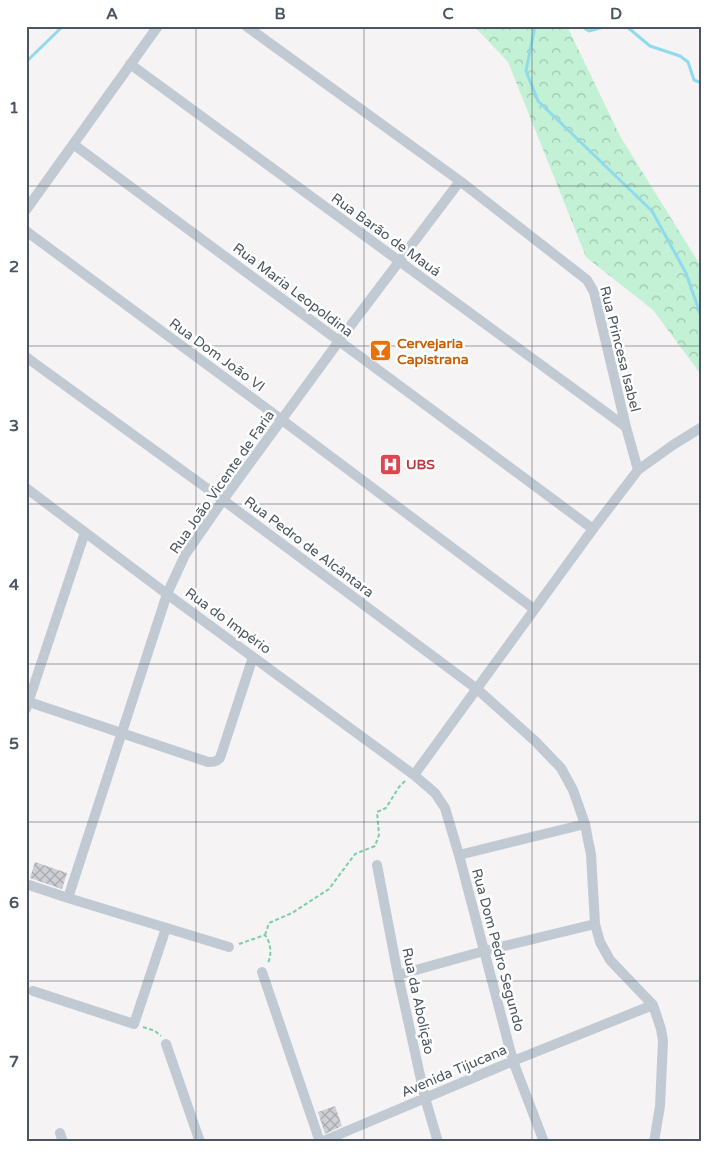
<svg xmlns="http://www.w3.org/2000/svg" width="728" height="1168" viewBox="0 0 728 1168" font-family="'Varela Round',sans-serif">
<defs>
<pattern id="forest-crowns" width="20" height="18" patternUnits="userSpaceOnUse" patternTransform="scale(1.25)"><rect width="20" height="18" fill="#c3f1d5"/><path d="M2 6a3 3 0 1 1 6 0M12 15a3 3 0 1 1 6 0" fill="none" stroke="#a0c6b0"/></pattern>
<pattern id="building-cross-hatch" width="8" height="8" patternUnits="userSpaceOnUse" patternTransform="scale(1.25)"><rect width="8" height="8" fill="#cdcfd5"/><path d="M0 0l8 8M0 8l8-8" fill="none" stroke="#a8abb0"/></pattern>
</defs>
<rect width="100%" height="100%" fill="#f5f3f3"/>
<!-- forest -->
<path fill="url(#forest-crowns)" d="M474 26H567L620 136 702 268V376L653 310 586 257 508 62Z"/>
<g fill="none" stroke-linecap="round" stroke-linejoin="round">
<!-- stream -->
<path stroke="#90daee" stroke-width="3" d="M532 26 534 31 526 71 538 101 652 211 686 273 702 319
M581 26 589 31 607 26
M626 26 650 46 680 56 688 62 694 80 699 82 702 81
M26 62 63 26"/>
</g>
<!-- building -->
<path fill="url(#building-cross-hatch)" d="M35 862 67 873 62 889 30 878Z
M335 1106 342 1126 325 1134 318 1112Z"/>
<g fill="none" stroke-linecap="round" stroke-linejoin="round">
<!-- path -->
<path stroke="#7ad0a6" stroke-width="2" stroke-dasharray="4 2.5" stroke-linecap="butt" d="M265 935 269 923 292 913 329 889 355 854 375 846 379 835 377 812 386 808 399 787 405 781
M239 944 265 935C271 943 272 954 268 963
M143 1027 155 1031 161 1036"/>
<!-- street -->
<path stroke="#c1cad2" stroke-width="10" d="M246 26 460 181 587 280 594 292 626 427 638 470 593 529 414 775
M130 64 626 427
M73 144 593 529
M26 210 158 26
M26 231 282 420 534 609
M26 357 223 500 477 689 535 741 561 768 573 790 585 824 588 840 591 854 595 924 600 942 610 960 653 1005 661 1029 663 1041 660 1106 654 1142
M638 470 673 445 702 427
M26 488 167 594 414 775 435 793 445 808 459 855 513 1061 544 1142
M26 701 208 762C213 762 216 762 220 758L253 657
M26 709 85 532
M459 855 585 824
M377 865 398 975 425 1098 438 1142
M26 884 68 898 229 947
M68 898 167 594 185 555 223 500 339 341 460 181
M262 972 320 1142
M398 975 484 951 595 924
M33 991 134 1024 166 928
M166 1044 200 1142
M60 1133 63 1142
M321 1142 513 1061 653 1005"/>
</g>
<!-- grid -->
<path fill="none" stroke="#4a5661" stroke-width="1" stroke-opacity="0.55" d="M196 26V1142M364 26V1142M532 26V1142M26 186H702M26 346H702M26 504H702M26 664H702M26 822H702M26 981H702"/>
<!-- icons -->
<defs>
<symbol id="bar-square" viewBox="-11 -11 22 22"><rect x="-9" y="-9" width="18" height="18" rx="4" fill="#e8710a" stroke="#fff"/><path d="M-6-5H6L.8 .8V4.5H3.5V6h-7V4.5H-.8V.8Z" fill="#fff"/></symbol>
<symbol id="hospital-square" viewBox="-11 -11 22 22"><rect x="-9" y="-9" width="18" height="18" rx="4" fill="#e0444e" stroke="#fff"/><path d="M-5-5h3v3.5h4V-5h3V5h-3V1.5h-4V5h-3Z" fill="#fff"/></symbol>
</defs>
<g fill-rule="evenodd">
<use href="#bar-square" x="368" y="338" width="25" height="25"/>
<use href="#hospital-square" x="378" y="452" width="25" height="25"/>
</g>
<g text-anchor="middle" dominant-baseline="central" stroke-width="5" stroke-linejoin="round" paint-order="stroke">
<!-- street labels -->
<g font-size="14" fill="#4a5661" stroke="#fff">
<text transform="translate(386 235) rotate(36)">Rua Barão de Mauá</text>
<text transform="translate(293 290) rotate(37)">Rua Maria Leopoldina</text>
<text transform="translate(620 349) rotate(76)">Rua Princesa Isabel</text>
<text transform="translate(217 355) rotate(36)">Rua Dom João VI</text>
<text transform="translate(222 482) rotate(-55)">Rua João Vicente de Faria</text>
<text transform="translate(309 547) rotate(37)">Rua Pedro de Alcântara</text>
<text transform="translate(228 621) rotate(36)">Rua do Império</text>
<text transform="translate(498 950) rotate(75)">Rua Dom Pedro Segundo</text>
<text transform="translate(418 1001) rotate(78)">Rua da Abolição</text>
<text transform="translate(454 1071) rotate(-23)">Avenida Tijucana</text>
</g>
<!-- food labels -->
<g font-size="14" font-weight="bold" fill="#c56008" stroke="#fff" text-anchor="start">
<text x="397" y="343">Cervejaria<tspan x="397" dy="16">Capistrana</tspan></text>
</g>
<!-- health labels -->
<g font-size="14" font-weight="bold" fill="#be3a42" stroke="#fff" text-anchor="start">
<text x="406" y="464">UBS</text>
</g>
</g>
<!-- border -->
<rect width="728" height="1168" fill="none" stroke="#ffffff" stroke-width="55"/>
<rect x="28" y="28" width="672" height="1112" fill="none" stroke="#4a5661" stroke-width="2"/>
<g font-size="16" text-anchor="middle" font-weight="bold" fill="#4a5661">
<text x="112" y="19">A</text>
<text x="280" y="19">B</text>
<text x="448" y="19">C</text>
<text x="616" y="19">D</text>
<text x="14" y="113">1</text>
<text x="14" y="272">2</text>
<text x="14" y="431">3</text>
<text x="14" y="590">4</text>
<text x="14" y="749">5</text>
<text x="14" y="908">6</text>
<text x="14" y="1067">7</text>
</g>
</svg>
